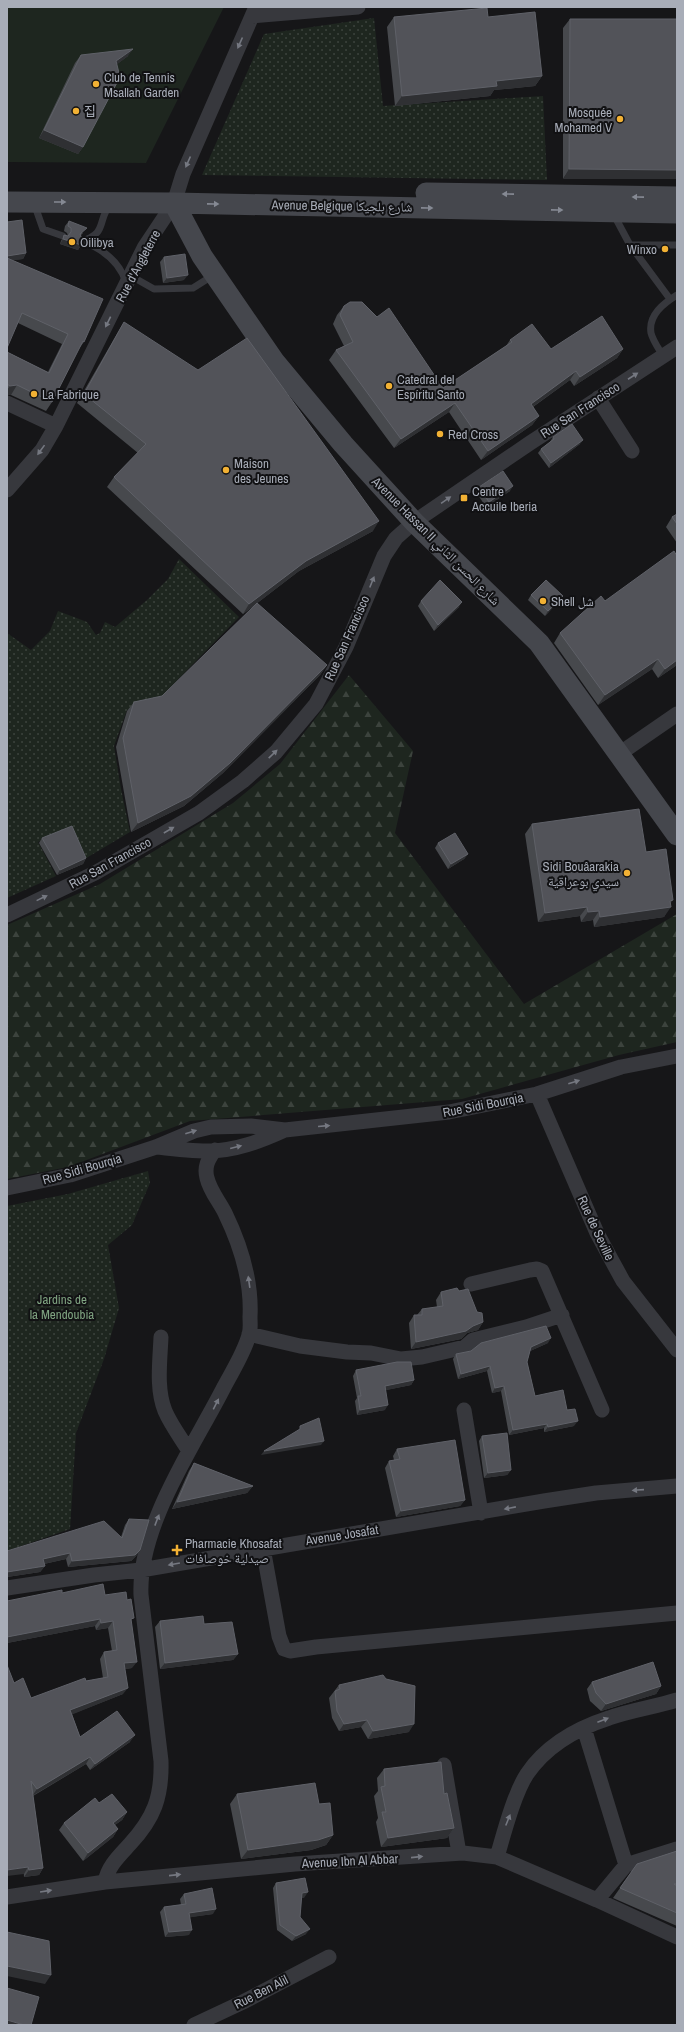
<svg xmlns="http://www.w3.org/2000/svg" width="684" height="2032" viewBox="0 0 684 2032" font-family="'Archivo Narrow','Noto Naskh Arabic','Noto Sans KR',sans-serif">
<defs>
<pattern id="green-dots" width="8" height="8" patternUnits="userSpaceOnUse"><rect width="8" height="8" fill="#1e261f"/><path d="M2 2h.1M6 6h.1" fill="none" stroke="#3c433d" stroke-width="1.8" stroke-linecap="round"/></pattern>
<pattern id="forest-firs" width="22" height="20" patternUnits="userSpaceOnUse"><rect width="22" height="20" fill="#1e261f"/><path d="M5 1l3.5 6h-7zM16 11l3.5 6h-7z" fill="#3c433d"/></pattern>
</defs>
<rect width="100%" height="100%" fill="#161618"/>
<!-- green -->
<path fill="url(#green-dots)" d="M374 18 383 106 543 96 547 180 202 175 264 34Z
M179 559 239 617 154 704 127 710 114 746 121 789 130 832 83 860 69 830 38 842 56 876 7 898V633L31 650 50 631 58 611 87 622 96 635 100 633 105 622 115 627 147 600 168 579Z
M148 1171 150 1183 132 1225 108 1245 119 1308 104 1359 76 1433 70 1529 7 1551V1206L68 1194Z"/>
<!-- forest -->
<path fill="url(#forest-firs)" d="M349 675 413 751 395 833 524 1004 677 914V1042L619 1055 462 1099 190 1121 68 1167 7 1179V925L100 884 233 803 280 764Z"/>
<!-- pitch -->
<path fill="#1e261f" d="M7 7H224L146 163 7 162Z"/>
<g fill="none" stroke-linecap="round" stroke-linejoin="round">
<!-- lane -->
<path stroke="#37383d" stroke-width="7" d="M33 205 36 209 43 229 63 236
M614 215 630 245H677
M81 241C101 248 119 261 126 282
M81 241C108 234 97 220 110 205
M630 245 670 299
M131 276 154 289 193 288 212 276
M663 356C659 349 653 341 651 333 648 315 664 303 677 295"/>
<!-- street -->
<path stroke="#37383d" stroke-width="15" d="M252 16 358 7
M598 398 632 451
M7 403 56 426
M7 490 42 450 56 426 144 248 174 203 183 174 256 7
M619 754 677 714
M7 915 95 873 199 813 243 781 276 752 316 704 346 647 384 556 396 538 414 522 530 443 677 347
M537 1094 597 1233 611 1259 623 1281 677 1350
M158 1147C174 1149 191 1151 208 1151 235 1151 261 1141 285 1130
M7 1188 70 1175 156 1147 194 1131 211 1127 251 1126 285 1130 449 1112 537 1094 621 1067 677 1056
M471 1284 530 1270 537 1269 542 1271 602 1410
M249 1334 300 1346 347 1352 371 1353 401 1359 422 1357 465 1347 473 1340 526 1327 562 1315
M161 1337C160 1361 156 1389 165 1411 171 1425 181 1438 189 1451
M464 1410 481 1513
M263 1548 279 1636 284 1649 290 1651 316 1647 677 1613
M7 1588 94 1575 141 1570 544 1501 596 1493 677 1486
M584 1728 626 1865
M444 1765 459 1853
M497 1857C504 1833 514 1794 527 1774 546 1746 578 1728 609 1718 631 1710 655 1707 677 1700
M105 1882C108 1866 119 1856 130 1844 154 1818 162 1797 161 1761L141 1595C138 1526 194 1446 224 1387 233 1370 244 1353 249 1335 251 1329 250 1323 250 1317 252 1280 241 1246 225 1213 219 1201 210 1191 207 1178 204 1167 208 1159 215 1150
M7 1897 105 1882 295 1864 463 1853 497 1857 597 1900 677 1937
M597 1900 626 1865 677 1849
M194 2025 243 2002 329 1957"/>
<!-- secondary -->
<path stroke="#45474d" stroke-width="21" d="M426 193 677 197
M7 202 174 203 677 213
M174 203 202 256 274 361 343 444 414 522 539 643 677 835"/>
</g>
<!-- wall -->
<path fill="#47494d" d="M394 17H488L542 76 535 86 494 90 490 96 395 106 387 27Z
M570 19H677L563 179V28Z
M81 55 128 56 117 64 83 147 78 154 39 138 75 63Z
M69 221 83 233 80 236 81 245 78 250 60 244 61 241 64 235 68 236 67 233 64 231 65 226Z
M7 222 26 253 23 259 11 260 84 342 77 351 52 402 46 411 11 395H7V352L48 372 62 344 18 323Z
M164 257 184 280 163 283 160 262Z
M344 306 443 388 506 346 510 340 551 349H623L617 358 574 386 570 380 533 407 539 416 532 425 481 460 449 412 394 448 329 360 336 350 344 346 333 324 337 315Z
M124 322 373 531 299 571 243 614 107 487 114 477 138 453 77 403 118 332Z
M553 437 580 444 549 468 538 453 541 449 550 442Z
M479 487 510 491 486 507 476 492Z
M677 514V543L666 527 672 517Z
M677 556V665L658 678 652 669 598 705 554 643 560 633 605 601Z
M531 595 563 596 559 601 545 616 528 600Z
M421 601 459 607 434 631 418 606Z
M327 665 320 675 223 773 184 806 131 832 116 747 127 711 134 702Z
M532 824 646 852 671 904 664 917 594 927 593 920 581 922 580 916 538 922 525 834Z
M42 838 86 858 83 864 57 875 39 843Z
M438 843 468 854 464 859 448 869 435 848Z
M441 1292 477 1312 483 1322 478 1330 467 1333 461 1339 411 1349 409 1323 414 1315H417L422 1309 437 1307 436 1300Z
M548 1343 530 1351 527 1362 535 1396 567 1410 574 1426 544 1432V1428L509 1435 501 1391 492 1393 487 1371 458 1379 453 1359 456 1354Z
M356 1370 414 1380 411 1385 386 1390 385 1410 357 1415 355 1401 357 1398 353 1376Z
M482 1436 511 1470 507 1475 484 1478 479 1441Z
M397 1449 465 1500 460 1506 396 1517 385 1468 389 1461 394 1460 393 1456Z
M194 1463 253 1486 247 1493 172 1509 189 1471Z
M129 1519 140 1550 136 1556 131 1561 68 1567 66 1559 44 1564 45 1566 40 1572 7 1577V1551L121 1537 125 1525Z
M62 1593 105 1595 127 1600 131 1622 132 1668 125 1669 123 1694 72 1714 80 1737 130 1742 90 1770 86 1764 33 1796 43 1868 39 1875 24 1877 14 1683 31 1698 86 1681 103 1678 100 1659 104 1652 112 1651 108 1628 96 1630 95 1626 7 1643V1601Z
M160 1621 204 1624 238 1654 233 1660 160 1669 155 1627Z
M592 1682 661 1686 656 1694 601 1711 590 1701 587 1689Z
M339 1685 409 1732 368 1739 361 1727 339 1731 332 1718 329 1698Z
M384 1769 444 1794 454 1828 447 1838 381 1847 376 1822 378 1818 374 1796 378 1791 377 1778Z
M237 1794 319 1804 333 1835 326 1845 311 1850 241 1859 230 1804Z
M99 1803 127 1812 122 1820 115 1825 118 1829 113 1837 83 1861 59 1830 64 1823Z
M677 1851V1926L613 1898 637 1864Z
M276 1883 304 1898H301L300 1917 306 1934 292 1941 277 1930 273 1888Z
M184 1894 213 1914 190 1917 189 1935 165 1937 160 1912 164 1907 181 1905 180 1899Z"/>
<!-- shaded-wall -->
<path fill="#2f3033" d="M133 49 128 56 111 69 116 61Z
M542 76 535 86 494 90 490 96 395 106 402 96 496 81Z
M44 130 83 147 78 154 39 138Z
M569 169 677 170V179H563Z
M63 239 81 245 78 250 60 244Z
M26 253 23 259 7 261V256Z
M188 275 184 280 163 283 167 278Z
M623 349 617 358 574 386 580 377Z
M576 371 570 380 524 413 531 404Z
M17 385 11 395H7V390L10 386Z
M455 403 449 412 394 448 401 439Z
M539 416 532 425 481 460 488 451Z
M583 440 580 444 549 468 551 463Z
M513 486 510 491 486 507 489 502Z
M379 521 373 531 299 571 243 614 249 604 306 561Z
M563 596 559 601 545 616 548 611Z
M462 602 459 607 434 631 438 625Z
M658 659 652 669 598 705 605 695Z
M677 660V665L658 678 665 669Z
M327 665 320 675 223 773 184 806 131 832 138 823Z
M468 854 464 859 448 869 451 864Z
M86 858 83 864 57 875 60 870Z
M673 900 668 907H671L664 917 594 927 600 917Z
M587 907 580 916 538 922 545 913Z
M599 911 593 920 581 922 588 912Z
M483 1322 478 1330 467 1333 461 1339 411 1349 416 1342Z
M551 1338 548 1343 528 1352 531 1347Z
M490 1366 487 1371 458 1379 461 1374Z
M414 1380 411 1385 382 1391 385 1386Z
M504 1386 501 1391 492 1393 495 1388Z
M388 1405 385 1410 357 1415 360 1410Z
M578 1421 574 1426 544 1432 548 1427Z
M547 1424 544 1428 509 1435 513 1430Z
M324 1441 321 1445 261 1455 264 1451Z
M511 1470 507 1475 484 1478 488 1473Z
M253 1486 247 1493 172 1509 177 1502Z
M465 1500 460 1506 396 1517 401 1511Z
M140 1550 136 1556 131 1561 68 1567 72 1561Z
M70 1553 66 1559 39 1565 43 1559Z
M45 1566 40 1572 7 1577V1572Z
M100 1619 95 1626 7 1643V1637Z
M113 1621 108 1628 96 1630 101 1623Z
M238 1654 233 1660 160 1669 165 1663Z
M137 1662 132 1668 119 1670 124 1663Z
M661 1686 656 1694 601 1711 606 1704Z
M128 1688 123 1694 66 1717 70 1710Z
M367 1720 361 1727 339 1731 344 1724Z
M414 1724 409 1732 368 1739 373 1731Z
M135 1735 130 1742 90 1770 95 1764Z
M90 1757 86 1764 32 1796 37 1789Z
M127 1812 122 1820 108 1830 113 1823Z
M454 1828 447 1838 381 1847 388 1838Z
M118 1829 113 1837 83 1861 88 1853Z
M333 1835 326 1845 311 1850 241 1859 248 1850Z
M28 1867 24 1874 7 1876V1870Z
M43 1868 39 1875 24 1877 29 1870Z
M308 1892 304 1898H298L302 1893Z
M216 1909 213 1914 186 1918 189 1913Z
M310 1929 306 1934 292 1941 296 1936Z
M192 1930 189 1935 165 1937 169 1932Z
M7 1966 51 1975 45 1984 7 1976Z
M7 2020 24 2025H7Z"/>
<!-- building -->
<path fill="#525359" stroke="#5f6168" d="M487 8 488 17 535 12 542 76 496 81 497 86 402 96 394 17Z
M570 19H677V170L569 169Z
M133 49 116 61 120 77 83 147 44 130 81 55Z
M22 220 26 253 7 256V222Z
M69 221 87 228 80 234 83 241 81 245 63 239 64 235 68 236 71 232V228L68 226Z
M185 254 188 275 167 278 164 257Z
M7 258 103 299 84 342 83 341 52 402 17 385 10 386 7 384V352L49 373 68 334 22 313 7 348Z
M350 302H362L377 317 389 308 443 388 512 342 510 340 532 324 551 349 602 316 623 349 580 377 576 371 531 404 539 416 488 451 455 403 401 439 336 350 353 342 340 315 344 306Z
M124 322 198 370 247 338 379 521 306 561 249 604 114 477 146 444 84 394Z
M572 424 583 440 551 463 541 449 554 439 553 437Z
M503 471 513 486 489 502 479 487Z
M677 514V524L672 517Z
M674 551 677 556V660L665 669 658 659 605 695 560 633 601 596 605 601Z
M440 580 462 602 438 625 421 601Z
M546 580 563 596 548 611 531 595Z
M257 603 327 665 230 763 191 796 138 823 123 738 134 702 162 696Z
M639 809 646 852 666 849 673 900 670 901 671 907 600 917 599 911 588 912 587 907 545 913 532 824Z
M72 826 86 858 60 870 42 838Z
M455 833 468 854 451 864 438 843Z
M457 1288 459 1291 468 1289 477 1312 482 1313 483 1322 473 1326 466 1331 416 1342 414 1315H422V1309L443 1306 441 1292Z
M546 1326 551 1338 531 1347 527 1362 535 1396 563 1390 567 1410 575 1409 578 1421 548 1427 547 1424 513 1430 504 1386 495 1388 490 1366 461 1374 456 1354 471 1351 481 1343Z
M397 1362H411L414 1380 385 1386 388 1405 360 1410 358 1396H361L356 1370Z
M319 1418 324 1441 264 1451 300 1429V1426Z
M507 1433 511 1470 488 1473 482 1436Z
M455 1440 465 1500 401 1511 389 1461 400 1459 397 1449Z
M194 1463 253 1486 177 1502Z
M129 1519 149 1520 140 1550 135 1555 72 1561 70 1553 43 1559 45 1566 7 1572V1551L104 1521 122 1538Z
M103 1584 105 1595 126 1592 127 1600 131 1599 134 1618 131 1619 137 1662 124 1663 128 1688 70 1710 80 1737 117 1711 135 1735 95 1764 90 1757 37 1789 31 1781 43 1868 29 1870 28 1867 7 1870V1665L14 1683 23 1678 31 1698 85 1678 86 1681 108 1677 104 1652 117 1650 113 1621 101 1623 100 1619 7 1637V1601L62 1590V1593Z
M203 1616 204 1624 232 1622 238 1654 165 1663 160 1621Z
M653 1662 661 1686 606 1704 596 1693 592 1682Z
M383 1675 386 1679 415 1686 414 1724 373 1731 367 1720 344 1724 337 1711 335 1691 340 1689 339 1685Z
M441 1762 444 1794 447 1793 454 1828 388 1838 382 1812H386L381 1787 385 1786 384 1769Z
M315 1783 319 1804 330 1803 333 1835 318 1840 248 1850 237 1794Z
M112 1794 127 1812 113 1823 118 1829 88 1853 64 1823 95 1798 99 1803Z
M677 1851V1884H674L677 1886V1913L620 1888 637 1864Z
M305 1878 308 1892 302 1893 300 1917 310 1929 296 1936 280 1925 276 1883Z
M212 1888 216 1909 189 1913 192 1930 169 1932 164 1907 186 1904 184 1894Z
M7 1932 49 1941 51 1975 7 1966Z
M7 1988 39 1997 31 2025H24L7 2020Z"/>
<!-- one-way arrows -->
<defs><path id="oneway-solid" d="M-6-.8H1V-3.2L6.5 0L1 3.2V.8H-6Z"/></defs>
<g fill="#757881">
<use href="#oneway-solid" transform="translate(240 43) rotate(114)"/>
<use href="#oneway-solid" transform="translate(188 162) rotate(114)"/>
<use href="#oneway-solid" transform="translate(108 322) rotate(116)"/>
<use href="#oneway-solid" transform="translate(633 376) rotate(-33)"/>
<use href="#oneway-solid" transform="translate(41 450) rotate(126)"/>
<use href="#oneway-solid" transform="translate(446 500) rotate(-35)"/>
<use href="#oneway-solid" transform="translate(372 582) rotate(-68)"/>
<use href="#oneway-solid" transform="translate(273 754) rotate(-44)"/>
<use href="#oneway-solid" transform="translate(169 830) rotate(-30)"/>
<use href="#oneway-solid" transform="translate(42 898) rotate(-26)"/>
<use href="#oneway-solid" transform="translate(574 1082) rotate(-18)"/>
<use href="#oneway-solid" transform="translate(324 1126) rotate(-5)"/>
<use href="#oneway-solid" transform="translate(191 1132) rotate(-18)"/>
<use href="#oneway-solid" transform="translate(236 1147) rotate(-14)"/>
<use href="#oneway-solid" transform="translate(249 1282) rotate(-98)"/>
<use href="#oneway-solid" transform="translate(216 1404) rotate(-63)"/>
<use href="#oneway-solid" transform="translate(638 1490) rotate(176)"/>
<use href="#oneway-solid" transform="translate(510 1508) rotate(169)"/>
<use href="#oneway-solid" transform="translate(157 1520) rotate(-69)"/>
<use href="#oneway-solid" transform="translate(174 1564) rotate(170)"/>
<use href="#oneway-solid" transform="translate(603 1720) rotate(-21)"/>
<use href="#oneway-solid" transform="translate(508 1820) rotate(-68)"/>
<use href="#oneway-solid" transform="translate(417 1857) rotate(-6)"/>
<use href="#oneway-solid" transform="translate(175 1875) rotate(-6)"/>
<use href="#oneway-solid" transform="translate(46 1891) rotate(-9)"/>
</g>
<g fill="#858993">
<use href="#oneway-solid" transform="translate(508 194) rotate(-179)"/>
<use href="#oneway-solid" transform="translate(638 197) rotate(-179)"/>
<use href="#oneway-solid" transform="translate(60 202)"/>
<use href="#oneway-solid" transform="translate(213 204) rotate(1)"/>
<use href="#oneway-solid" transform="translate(427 208) rotate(1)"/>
<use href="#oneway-solid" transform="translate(557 210) rotate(1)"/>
</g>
<!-- markers -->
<g fill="#f2b134" stroke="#111113" stroke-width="1.5">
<circle cx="96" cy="84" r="4"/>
<circle cx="76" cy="111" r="4"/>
<circle cx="620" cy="119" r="4"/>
<circle cx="72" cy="242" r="4"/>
<circle cx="665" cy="249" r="4"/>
<circle cx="389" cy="386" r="4"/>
<circle cx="34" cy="394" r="4"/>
<circle cx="440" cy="434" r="4"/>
<circle cx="226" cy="470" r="4"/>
<rect x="460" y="494" width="8" height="8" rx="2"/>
<circle cx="543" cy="601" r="4"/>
<circle cx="627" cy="873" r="4"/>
<path d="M175 1544h4v4h4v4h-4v4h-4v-4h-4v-4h4z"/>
</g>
<g text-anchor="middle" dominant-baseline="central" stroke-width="4" stroke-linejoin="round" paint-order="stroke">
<!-- poi labels -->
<g font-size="13" fill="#a8adb8" stroke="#111113" text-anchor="start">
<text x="104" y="77">Club de Tennis<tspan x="104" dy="15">Msallah Garden</tspan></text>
<text x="84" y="111">집</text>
<text x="612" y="112" text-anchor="end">Mosquée<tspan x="612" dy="15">Mohamed V</tspan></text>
<text x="80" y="242">Oilibya</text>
<text x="657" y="249" text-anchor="end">Winxo</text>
<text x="397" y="379">Catedral del<tspan x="397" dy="15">Espíritu Santo</tspan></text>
<text x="42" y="394">La Fabrique</text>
<text x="448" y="434">Red Cross</text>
<text x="234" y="463">Maison<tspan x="234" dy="15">des Jeunes</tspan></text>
<text x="472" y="491">Centre<tspan x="472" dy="15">Accuile Iberia</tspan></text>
<text x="551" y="601">Shell شل</text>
<text x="619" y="866" text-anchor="end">Sidi Bouâarakia<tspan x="619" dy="15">سيدي بوعراقية</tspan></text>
<text x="185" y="1543">Pharmacie Khosafat<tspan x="185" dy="15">صيدلية خوصافات</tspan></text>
</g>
<!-- street labels -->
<g font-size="13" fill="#a8adb8" stroke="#111113">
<text transform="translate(342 206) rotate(1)">Avenue Belgique شارع بلجيكا</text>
<text transform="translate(138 266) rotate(-62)">Rue d'Angleterre</text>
<text transform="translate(580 410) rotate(-33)">Rue San Francisco</text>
<text transform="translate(436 541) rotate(45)">Avenue Hassan II شارع الحسن الثاني</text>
<text transform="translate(347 638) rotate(-66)">Rue San Francisco</text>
<text transform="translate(110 863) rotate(-29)">Rue San Francisco</text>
<text transform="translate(483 1105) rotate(-11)">Rue Sidi Bourqia</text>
<text transform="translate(82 1169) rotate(-16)">Rue Sidi Bourqia</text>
<text transform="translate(596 1228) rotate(65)">Rue de Seville</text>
<text transform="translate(342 1535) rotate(-9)">Avenue Josafat</text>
<text transform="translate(350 1861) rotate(-3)">Avenue Ibn Al Abbar</text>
<text transform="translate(261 1992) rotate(-27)">Rue Ben Alil</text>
</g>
<!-- park labels -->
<g font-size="13" fill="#7fa381" stroke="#111113">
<text x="62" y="1299">Jardins de<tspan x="62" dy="15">la Mendoubia</tspan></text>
</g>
</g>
<!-- border -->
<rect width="684" height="2032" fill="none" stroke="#a8adb8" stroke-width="16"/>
</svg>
